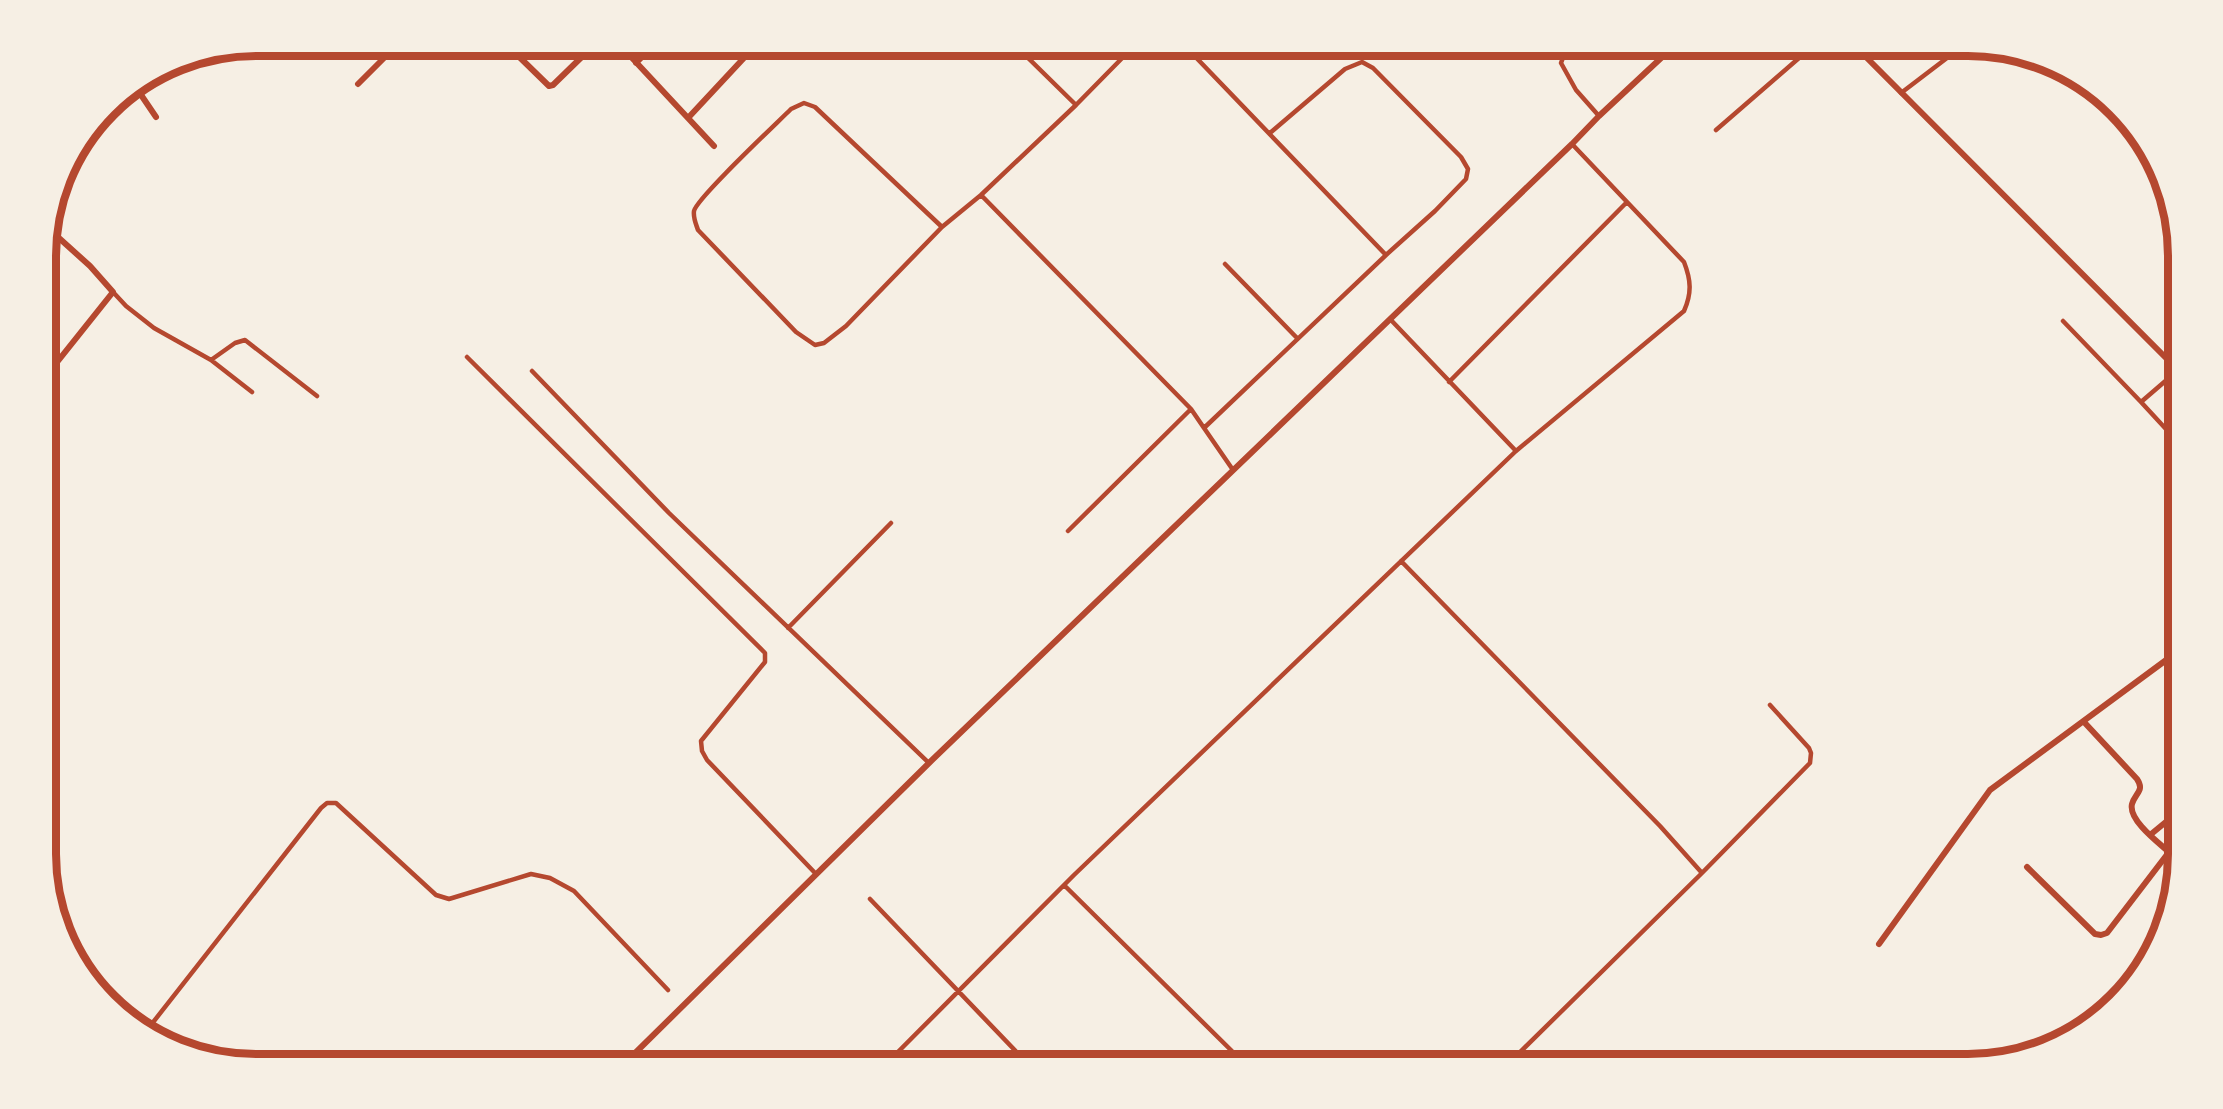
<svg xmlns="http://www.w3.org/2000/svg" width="2223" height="1109" viewBox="0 0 2223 1109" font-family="'Roboto Condensed',sans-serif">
<rect width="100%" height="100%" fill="#f6efe4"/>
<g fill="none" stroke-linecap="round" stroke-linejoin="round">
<!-- service -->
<path stroke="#b5482f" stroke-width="4.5" d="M1015 45 1076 105 1135 45
M1575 45 1564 55 1561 63 1576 90 1599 116
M1901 93 1964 45
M1716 130 1814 45
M1270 133 1345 69 1362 62 1373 68 1461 157 1468 169 1466 179 1435 211 1386 255
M981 195 1191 409 1204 428 1386 255 1184 45
M942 227 815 107 804 103 791 109C776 124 697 198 694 211 693 218 696 224 698 230L796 332 815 345 824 343 846 326 942 227 981 195 1076 105
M1225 264 1297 338
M113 292 126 306 154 328 211 360 252 392
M1390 319 1516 451
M2063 321 2141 402 2177 371
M467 357 765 653V662L701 741 702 751 707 760 816 874
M211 360 235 343 245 340 317 396
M532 371 669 513 929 763
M1449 382 1626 203
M2141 402 2177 441
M1204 428 1233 470
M1068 531 1191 409
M1401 561 1660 826 1702 873 1508 1064
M788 628 891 523
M1702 873 1810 763 1811 753 1809 748 1770 705
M1064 885 1245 1064
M870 899 1028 1064
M147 1030 321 808 327 803H336L436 895 449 899 531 874 550 878 574 891 668 990
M886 1064 1074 875 1516 451 1684 311C1692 293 1691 280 1684 262L1572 144"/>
<!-- minor -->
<path stroke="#b5482f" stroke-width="6" d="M507 45 549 86 553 85 594 45
M620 45 714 146
M1854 45 2177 369
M636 63 654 45
M358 84 397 45
M135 86 156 117
M688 118 756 45
M46 376 113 292 90 266 49 229
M2084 722 2137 779C2145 791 2135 793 2132 804 2128 820 2159 843 2169 852
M2150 835 2178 812
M2027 867 2095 934 2101 935 2107 933 2169 852 2177 858
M1879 944 1990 790 2177 652
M1969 1055 1977 1064
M624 1064 929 763 1572 144 1599 116 1675 45"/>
</g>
<!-- crop -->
<path d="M0 0H2223V1109H0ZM256 56H1968A200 200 0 0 1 2168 256V854A200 200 0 0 1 1968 1054H256A200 200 0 0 1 56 854V256A200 200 0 0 1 256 56Z" fill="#f6efe4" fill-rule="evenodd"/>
<path fill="none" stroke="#b5482f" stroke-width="8" d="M256 56H1968A200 200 0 0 1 2168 256V854A200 200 0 0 1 1968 1054H256A200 200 0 0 1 56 854V256A200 200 0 0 1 256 56Z"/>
</svg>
